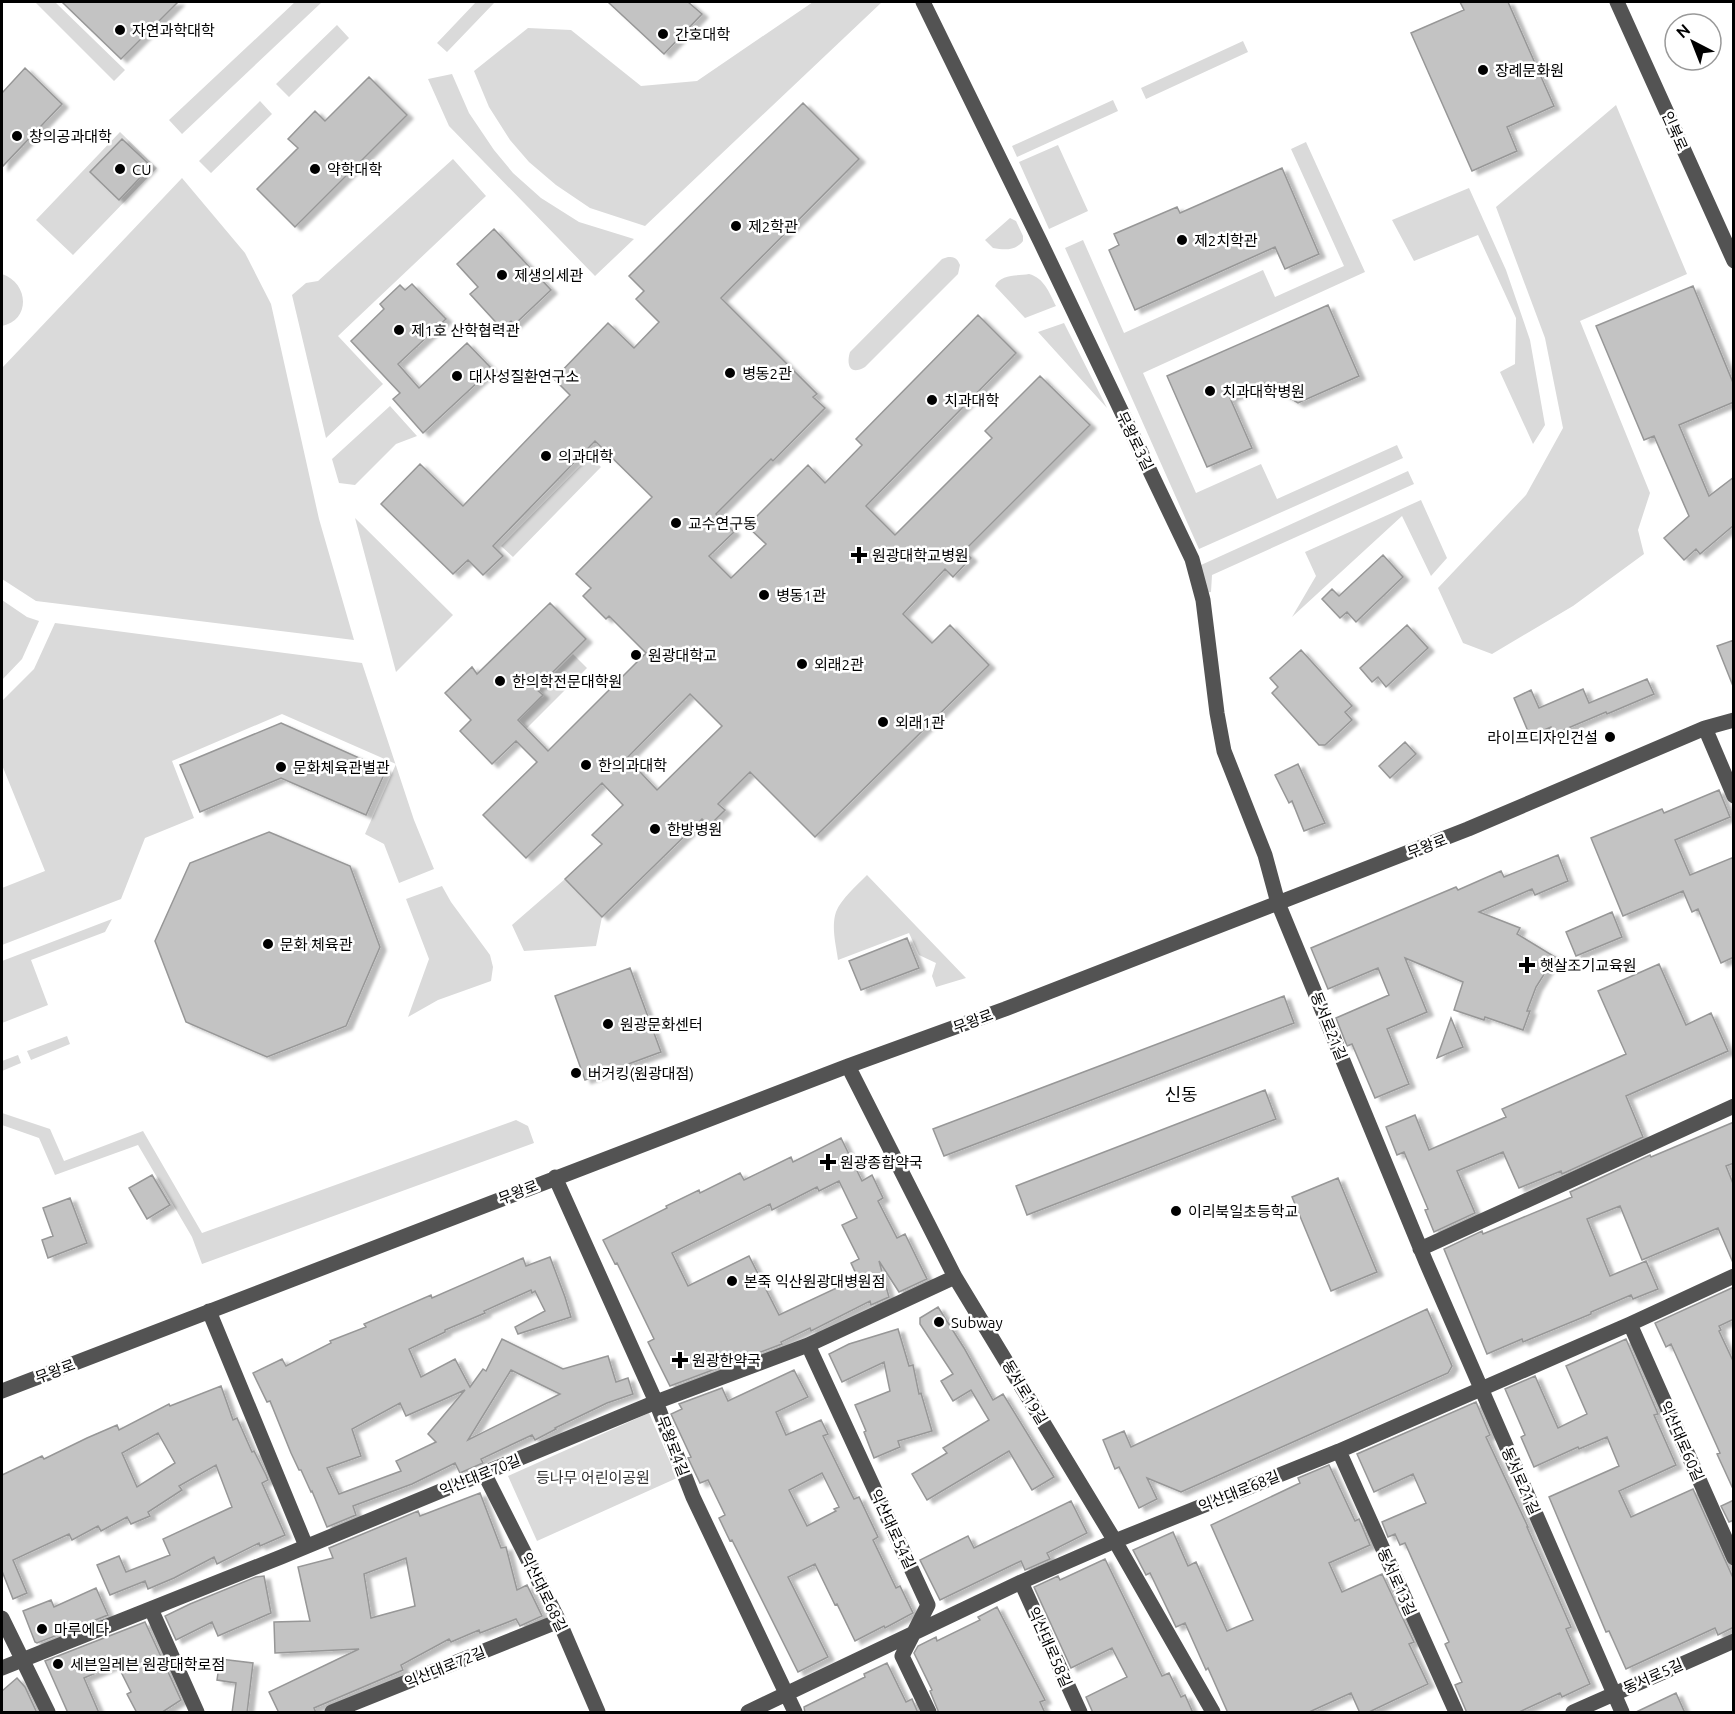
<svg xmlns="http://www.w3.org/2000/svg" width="1735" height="1714" viewBox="0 0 1735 1714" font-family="Ubuntu,'Noto Sans KR',sans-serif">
<defs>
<filter id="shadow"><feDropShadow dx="6" dy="3.5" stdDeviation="1.5" flood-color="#0004"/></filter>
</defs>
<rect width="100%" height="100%" fill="#fff"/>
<!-- green -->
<path fill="#dadada" d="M35 2H55L125 70 114 81Z
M295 2H322L182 134 169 120Z
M476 2H495L447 52 437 43Z
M813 2H882L645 226 590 208 556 185 529 162 510 140 489 107 474 71 528 28 571 30 641 86 697 81Z
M337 25 349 38 289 97 276 84Z
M1243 41 1248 52 1146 99 1141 88Z
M452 74 469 113 494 150 513 173 541 198 579 222 634 239 595 276 449 126 428 79Z
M1113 100 1118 111 1017 157 1012 146Z
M260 101 272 114 211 173 199 161Z
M1616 105 1687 274 1580 321 1650 493 1638 530 1644 554 1573 606 1492 654 1463 643 1438 588 1526 495 1563 428 1545 338 1496 207Z
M120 132 157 168 73 255 36 220Z
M1306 142 1365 272 1143 373 1196 493 1261 464 1277 499 1397 445 1403 458 1199 549 1065 248 1083 240 1124 333 1263 270 1275 297 1344 266 1291 149Z
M1058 145 1088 211 1049 229 1019 162Z
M453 159 486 196 338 336 383 384 326 438 292 295 306 283 318 281Z
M182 178 245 253 271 304 319 519 354 640 36 601 2 579V368Z
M1469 188 1506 270 1530 340 1545 425 1533 444 1500 372 1515 364 1516 318 1478 235 1414 261 1392 220Z
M1010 218 1016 221 1023 236V241C1015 251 1005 250 993 248L985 240Z
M948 257C955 257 957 258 960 265L958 274 865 367C850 376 846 365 850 352L942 259Z
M2 274C29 283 31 320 2 326Z
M1029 274C1044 278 1049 292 1056 306L1025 318 995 286C1000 274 1018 276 1029 274Z
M1064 323 1107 408 1038 332Z
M390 406 417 436 396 444 355 485 339 483 332 459Z
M590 456 601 467 513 557 501 546Z
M1408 471 1414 484 1212 575 1211 592 1203 593 1201 565Z
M1421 500 1447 558 1431 576 1402 516 1292 617 1316 576 1305 552Z
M355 518 453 615 396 672Z
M2 600 27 617 39 621 22 659 2 680Z
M55 623 362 663 414 820 434 869 399 883 384 844 365 834 396 764 282 714 172 761 194 818 145 838 121 899 2 945V888L45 871 2 765V701L34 669Z
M573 654 587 668 519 736 511 728 529 710 523 704Z
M867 875 966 978 936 987 932 976 936 963 919 955 909 933 838 960C836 945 831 927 836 912 841 899 857 885 867 875Z
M565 879 602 917 596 946 524 951 512 925Z
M442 886 451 902 490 955 493 967 491 981 438 1000 408 1017 429 959 406 899Z
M112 919 105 932 31 960 48 1005 2 1023V961Z
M67 1036 70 1044 31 1060 27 1051Z
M18 1055 21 1063 2 1071V1061Z
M2 1113 50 1129 64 1161 143 1131 202 1233 516 1120 528 1126 534 1143 202 1264 192 1237 138 1145 55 1175 39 1138 2 1125Z
M649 1413 677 1478 537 1541 508 1476Z"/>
<!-- building -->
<path fill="#c3c3c3" stroke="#979797" stroke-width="1.5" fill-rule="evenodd" filter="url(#shadow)" d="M62 2H178L121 59Z
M608 2H688L702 14 664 54Z
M1460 2H1508L1554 106 1507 127 1517 151 1472 171 1411 33 1464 10Z
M25 68 62 104 2 167V93Z
M369 77 407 115 295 227 257 189 298 148 288 139 315 111 325 121Z
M803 103 859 159 721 298 817 394 813 397 825 408 773 461 771 459 716 514 734 532 709 556 731 578 766 544 747 526 808 465 825 483 862 445 856 439 978 315 1016 353 866 506 895 535 992 438 985 431 1040 376 1090 425 964 551 971 558 953 577 945 569 903 614 932 643 950 625 989 665 815 837 750 772 718 804 725 810 709 826 702 819 602 917 565 879 602 844 592 835 623 805 602 783 526 858 483 815 537 762 516 741 492 764 460 731 471 720 445 693 472 667 477 674 550 603 586 639 536 689 543 695 518 720 548 751 646 653 609 616 606 619 583 596 591 588 576 574 652 497 595 441 493 546 503 556 483 575 468 560 453 574 381 504 420 464 463 506 570 395 554 379 608 323 634 348 659 322 636 299 644 291 629 276ZM690 694 722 726 657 790 627 758Z
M122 139 151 166 119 200 90 172Z
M1282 168 1319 254 1285 269 1275 247 1135 310 1109 250 1119 245 1114 234 1177 207 1180 213Z
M494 229 551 290 514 325 511 321 502 329 470 294 478 287 457 264Z
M412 284 446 319 398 364 419 388 467 343 492 369 423 433 393 399 400 393 351 341 384 309 380 304 400 285 405 290Z
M1693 286 1734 385V402L1679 425 1709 496 1734 477V525L1700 554 1696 549 1684 560 1664 538 1689 516 1654 436 1644 440 1596 326Z
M1328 305 1359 376 1298 403 1264 383 1230 398 1252 448 1207 467 1167 376Z
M1383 555 1403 577 1356 622 1347 612 1340 618 1322 599 1332 589 1339 596Z
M1407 625 1428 648 1386 687 1378 677 1372 682 1360 668Z
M1734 640V686H1733L1717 646Z
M1301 650 1352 706 1345 712 1352 720 1325 745H1319L1272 693 1278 687 1270 678Z
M1647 679 1654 694 1607 714 1606 712 1554 734 1551 727 1530 736 1514 698 1531 690 1539 708 1583 689 1589 703Z
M281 723 386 770 366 815 281 778 200 812 180 765Z
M1405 742 1416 754 1390 778 1379 766Z
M1298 764 1325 823 1304 831 1292 801 1289 803 1275 775Z
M1719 790 1730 817 1675 840 1690 875 1734 857V957L1721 963 1698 909 1692 912 1683 891 1623 916 1591 838 1662 809 1664 813Z
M269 832 350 866 380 947 346 1026 267 1057 186 1022 155 941 190 863Z
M1558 855 1568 881 1535 895 1532 889 1479 912 1520 928 1517 934 1555 957 1536 987 1527 1011H1530L1523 1030 1485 1017 1484 1020 1454 1010 1463 982 1405 958 1427 1012 1387 1029 1409 1084 1375 1098 1352 1044 1347 1046 1336 1018 1389 995 1378 968 1328 989 1311 948 1456 887 1458 890 1501 871 1504 877Z
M1612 912 1622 937 1576 956 1566 932Z
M907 938 919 968 861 990 849 961Z
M1659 964 1686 1025 1711 1013 1728 1051 1626 1096 1643 1137 1562 1174 1561 1171 1519 1188 1503 1152 1457 1171 1475 1213 1434 1232 1425 1210 1428 1209 1404 1152 1397 1155 1386 1127 1415 1115 1429 1150 1506 1117 1502 1109 1626 1054 1598 991Z
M630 968 661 1052 585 1080 555 996Z
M1284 996 1294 1023 944 1156 933 1129Z
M1451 1018 1463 1047 1437 1058Z
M1265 1090 1276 1119 1027 1215 1016 1186Z
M1734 1122V1163L1726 1166 1734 1186V1265L1718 1228 1642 1260 1620 1206 1587 1219 1610 1276 1646 1261 1658 1289 1633 1299 1631 1295 1591 1312V1314L1523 1342 1522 1339 1487 1354 1444 1249 1482 1231 1483 1234 1572 1197 1570 1192 1650 1155 1651 1157Z
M841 1138 862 1181 872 1175 883 1198 878 1201 897 1238 905 1234 927 1279 899 1292 879 1261 889 1297 871 1305 870 1301 811 1331 810 1328 781 1342 782 1344 670 1386 648 1342 654 1339 617 1263 615 1264 603 1240 667 1208 666 1206 699 1190 700 1193 740 1173 744 1180 791 1157 793 1162ZM839 1181 857 1218 842 1225 859 1259 851 1263 858 1278 779 1315 749 1256 688 1286 672 1253 770 1204 772 1210 817 1187 819 1191Z
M152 1175 170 1205 147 1219 129 1188Z
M1338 1178 1377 1272 1331 1291 1292 1197Z
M70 1198 87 1243 48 1258 42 1240 53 1236 43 1208Z
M550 1257 565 1297 571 1317 518 1334 515 1327 545 1311 535 1291 532 1293 531 1290 484 1311 485 1313 445 1330V1332L409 1349 421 1377 455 1359 470 1387 483 1369 486 1371 502 1339 563 1369 608 1356 616 1382 628 1378 633 1394 607 1403 555 1428 556 1429 535 1440 532 1435 481 1459 483 1463 460 1473 455 1463 412 1484 353 1506 356 1515 327 1527 312 1491 311 1492 301 1470H299L291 1453 270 1401 267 1402 253 1373 282 1359 286 1366 331 1343 330 1341 366 1327 364 1324 431 1295 432 1298 523 1258 526 1266ZM511 1370 560 1394 468 1440ZM465 1390 428 1434 436 1442 396 1461 401 1471 339 1494 327 1468 361 1456 352 1429 400 1403 406 1416Z
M1734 1287V1319L1719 1326 1721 1330 1719 1331 1734 1363V1491L1717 1454 1720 1453 1671 1344 1666 1347 1655 1323Z
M938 1307 964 1348 993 1400 1003 1394 1054 1477 1032 1490 1009 1451 927 1500 912 1474 947 1453 943 1448 989 1420 971 1390 953 1401 941 1381 953 1374 920 1324V1318Z
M1427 1309 1452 1366 1448 1373 1181 1492 1147 1478 1157 1499 1139 1508 1119 1467 1115 1469 1103 1440 1124 1431 1131 1447Z
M898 1329 909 1366 913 1365 919 1394 921 1393 932 1431 898 1441 900 1447 874 1458 864 1432 866 1431 855 1405 890 1391 884 1362 842 1382 829 1354 849 1344Z
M1626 1339 1658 1414 1654 1415 1676 1465 1619 1491 1631 1517 1693 1489 1734 1580V1627L1718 1635 1715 1628 1626 1669 1609 1631 1606 1632 1549 1497 1619 1466 1607 1437 1579 1449 1578 1447 1534 1467 1521 1437 1525 1435 1505 1389 1535 1376 1558 1428 1587 1414 1566 1366Z
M794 1370 808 1397 776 1412 786 1435 821 1420 828 1434 823 1436 854 1499 859 1497 878 1537 873 1540 896 1588 900 1586 913 1613 885 1628 884 1626 855 1641 837 1604 835 1605 815 1564 788 1577 828 1657 798 1672 732 1540 730 1541 719 1518 725 1515 708 1480 700 1483 688 1458 691 1457 671 1414 682 1409 679 1404 722 1388 728 1401ZM822 1473 839 1507 834 1509 836 1511 807 1526 789 1490Z
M221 1386 233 1420 237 1418 252 1452 254 1451 266 1475 268 1480 262 1483 285 1535 260 1546 259 1543 217 1564 214 1557 174 1578 148 1589 145 1581 110 1595 97 1565 119 1556 126 1572 170 1555 163 1539 232 1507 216 1465 179 1486 182 1490 148 1512 150 1516 131 1524 127 1517 101 1531 98 1526 72 1540 69 1534 13 1560 27 1593 13 1599 2 1571V1475L42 1456 44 1459 87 1438 117 1425 119 1430 169 1404 170 1406ZM158 1433 175 1463 137 1487 122 1453Z
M1476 1402 1490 1435 1486 1437 1528 1527H1527L1571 1627 1566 1629 1590 1684 1562 1697 1560 1693 1517 1713H1467L1455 1685 1462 1682 1445 1644 1449 1642 1405 1543 1400 1545 1395 1534 1388 1537 1382 1522 1426 1503 1413 1474 1374 1492 1357 1454Z
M1329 1465 1355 1521 1359 1519 1370 1545 1329 1563 1342 1592 1382 1574 1414 1642 1409 1644 1428 1684 1367 1713H1360L1351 1693 1307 1713H1228L1208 1668 1206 1670 1185 1623 1176 1627 1150 1573 1146 1575 1133 1550 1173 1532 1188 1566 1196 1562 1227 1631 1253 1620 1211 1525 1300 1483 1298 1478Z
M480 1493 501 1548 506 1547 517 1590 527 1585 542 1616 520 1626 516 1619 480 1633 479 1630 451 1642 449 1639 401 1665 403 1670 314 1708 316 1713H279L269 1692 359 1649 275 1653 274 1622 310 1621 298 1567 333 1558 329 1548 418 1511 420 1516ZM406 1558 415 1606 371 1618 364 1574Z
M1734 1500V1520L1729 1522 1721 1506Z
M1071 1501 1087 1533 1047 1553 1050 1559 1025 1570 1021 1561 940 1600 920 1560 968 1536 974 1548Z
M1105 1559 1162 1676 1169 1673 1181 1697 1185 1695 1193 1713H1093L1086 1697 1127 1677 1112 1648 1071 1668 1034 1587 1058 1576 1060 1580Z
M264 1576 271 1613 218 1636 212 1622 176 1640 165 1616 190 1604 256 1577Z
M96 1588 108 1615 37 1643 35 1642 23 1611 51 1600 54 1607Z
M997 1607 1045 1700 1040 1702 1045 1713H939L930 1691 932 1690 914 1653 918 1646 936 1637 937 1641 980 1620 978 1617Z
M145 1622 181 1700 161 1713H137L127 1694 131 1692 117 1664 84 1678 99 1713H68L45 1661Z
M220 1659 253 1663 247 1713H232L236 1683 217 1680Z
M887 1663 906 1702 912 1699 918 1713H805L804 1707 865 1677 864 1674Z
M17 1678 25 1687 37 1713H2V1691Z
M1676 1693 1685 1713H1634Z"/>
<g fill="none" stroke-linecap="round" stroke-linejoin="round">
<!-- minor -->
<path stroke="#535353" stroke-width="15" d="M923 2 1040 241 1192 559 1203 600 1217 713 1224 751 1265 855 1278 903 1426 1262 1622 1712
M1617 2 1734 261
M1705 728 1734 796
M848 1066 955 1277 1115 1541 1213 1712
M555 1177 656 1402 693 1497 795 1712
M1420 1249 1734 1106
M209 1311 306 1546
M1630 1324 1734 1558
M808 1345 928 1605 902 1656 929 1712
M2 1391 848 1066 1005 1009 1468 829 1705 728 1734 720
M1339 1451 1456 1712
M484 1473 559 1621 598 1712
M1021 1582 1080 1712
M151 1609 197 1712
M2 1618 48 1712
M2 1668 281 1557 656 1402 808 1345 955 1277
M332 1712 559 1621
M748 1712 1021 1582 1115 1541 1339 1451 1630 1324 1734 1276
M1573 1712 1734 1641"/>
</g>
<!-- markers -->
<g fill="#000" stroke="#fff" stroke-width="2">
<circle cx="120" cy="30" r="6"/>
<circle cx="663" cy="34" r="6"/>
<circle cx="1483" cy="70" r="6"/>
<circle cx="17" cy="136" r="6"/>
<circle cx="120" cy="169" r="6"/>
<circle cx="315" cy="169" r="6"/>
<circle cx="736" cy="226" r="6"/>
<circle cx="1182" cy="240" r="6"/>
<circle cx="502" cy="275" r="6"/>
<circle cx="399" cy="330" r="6"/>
<circle cx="730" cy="373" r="6"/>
<circle cx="457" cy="376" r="6"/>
<circle cx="1210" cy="391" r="6"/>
<circle cx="932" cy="400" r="6"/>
<circle cx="546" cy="456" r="6"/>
<circle cx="676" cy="523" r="6"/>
<path d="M856 546h6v6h6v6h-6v6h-6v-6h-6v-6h6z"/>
<circle cx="764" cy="595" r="6"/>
<circle cx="636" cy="655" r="6"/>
<circle cx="802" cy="664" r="6"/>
<circle cx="500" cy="681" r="6"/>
<circle cx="883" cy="722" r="6"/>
<circle cx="1610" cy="737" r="6"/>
<circle cx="586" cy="765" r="6"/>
<circle cx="281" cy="767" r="6"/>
<circle cx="655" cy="829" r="6"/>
<circle cx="268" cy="944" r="6"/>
<path d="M1524 956h6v6h6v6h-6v6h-6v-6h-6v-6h6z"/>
<circle cx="608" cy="1024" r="6"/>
<circle cx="576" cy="1073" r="6"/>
<path d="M825 1153h6v6h6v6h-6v6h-6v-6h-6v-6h6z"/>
<circle cx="1176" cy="1211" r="6"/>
<circle cx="732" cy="1281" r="6"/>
<circle cx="939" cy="1322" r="6"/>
<path d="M677 1351h6v6h6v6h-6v6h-6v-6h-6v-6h6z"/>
<circle cx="42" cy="1629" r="6"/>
<circle cx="58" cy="1664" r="6"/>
</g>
<g text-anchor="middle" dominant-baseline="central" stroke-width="5" stroke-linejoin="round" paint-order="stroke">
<!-- poi labels -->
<g font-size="15" fill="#000" stroke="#fff" text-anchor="start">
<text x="132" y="30">자연과학대학</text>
<text x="675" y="34">간호대학</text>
<text x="1495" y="70">장례문화원</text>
<text x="29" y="136">창의공과대학</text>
<text x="132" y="169">CU</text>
<text x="327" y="169">약학대학</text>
<text x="748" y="226">제2학관</text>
<text x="1194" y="240">제2치학관</text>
<text x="514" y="275">제생의세관</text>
<text x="411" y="330">제1호 산학협력관</text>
<text x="742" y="373">병동2관</text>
<text x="469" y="376">대사성질환연구소</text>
<text x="1222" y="391">치과대학병원</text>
<text x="944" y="400">치과대학</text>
<text x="558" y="456">의과대학</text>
<text x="688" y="523">교수연구동</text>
<text x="872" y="555">원광대학교병원</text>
<text x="776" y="595">병동1관</text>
<text x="648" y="655">원광대학교</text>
<text x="814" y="664">외래2관</text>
<text x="512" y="681">한의학전문대학원</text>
<text x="895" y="722">외래1관</text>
<text x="1598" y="737" text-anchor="end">라이프디자인건설</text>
<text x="598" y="765">한의과대학</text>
<text x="293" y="767">문화체육관별관</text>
<text x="667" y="829">한방병원</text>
<text x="280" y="944">문화 체육관</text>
<text x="1540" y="965">햇살조기교육원</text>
<text x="620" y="1024">원광문화센터</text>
<text x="588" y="1073">버거킹(원광대점)</text>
<text x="840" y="1162">원광종합약국</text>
<text x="1188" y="1211">이리북일초등학교</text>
<text x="744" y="1281">본죽 익산원광대병원점</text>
<text x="951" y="1322">Subway</text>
<text x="692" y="1360">원광한약국</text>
<text x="54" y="1629">마루에다</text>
<text x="70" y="1664">세븐일레븐 원광대학로점</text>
</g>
<!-- street labels -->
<g font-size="15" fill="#000" stroke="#fff">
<text transform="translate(1675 131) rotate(66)">인북로</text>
<text transform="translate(1135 441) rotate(64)">무왕로3길</text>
<text transform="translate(1427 846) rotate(-21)">무왕로</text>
<text transform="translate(973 1021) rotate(-20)">무왕로</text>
<text transform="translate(1329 1026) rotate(68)">동서로21길</text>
<text transform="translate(518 1192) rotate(-21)">무왕로</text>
<text transform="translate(55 1371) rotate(-20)">무왕로</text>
<text transform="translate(1025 1392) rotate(59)">동서로19길</text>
<text transform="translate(1682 1441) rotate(66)">익산대로60길</text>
<text transform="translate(673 1446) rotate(69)">무왕로4길</text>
<text transform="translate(480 1475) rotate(-22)">익산대로70길</text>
<text transform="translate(1521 1481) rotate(66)">동서로21길</text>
<text transform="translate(1239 1491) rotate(-22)">익산대로68길</text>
<text transform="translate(893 1529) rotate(65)">익산대로54길</text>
<text transform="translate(1397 1582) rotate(66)">동서로13길</text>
<text transform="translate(544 1592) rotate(64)">익산대로68길</text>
<text transform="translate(1050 1647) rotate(66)">익산대로58길</text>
<text transform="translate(445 1667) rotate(-22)">익산대로72길</text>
<text transform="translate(1653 1676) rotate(-24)">동서로5길</text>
</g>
<!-- park labels -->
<g font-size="15" fill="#313131" stroke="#fff">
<text x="593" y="1477">등나무 어린이공원</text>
</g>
<!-- quarter labels -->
<g font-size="18" fill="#000" stroke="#fff">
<text x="1181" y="1094">신동</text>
</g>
</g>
<!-- border -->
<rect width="1735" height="1714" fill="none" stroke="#000000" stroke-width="6"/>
<!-- north arrow -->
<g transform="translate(1693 42) rotate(318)"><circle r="28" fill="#ffffff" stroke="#999999" stroke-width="1.5"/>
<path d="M0-4.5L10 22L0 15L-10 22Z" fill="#000000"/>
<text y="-9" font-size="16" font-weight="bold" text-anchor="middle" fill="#000000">N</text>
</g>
</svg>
